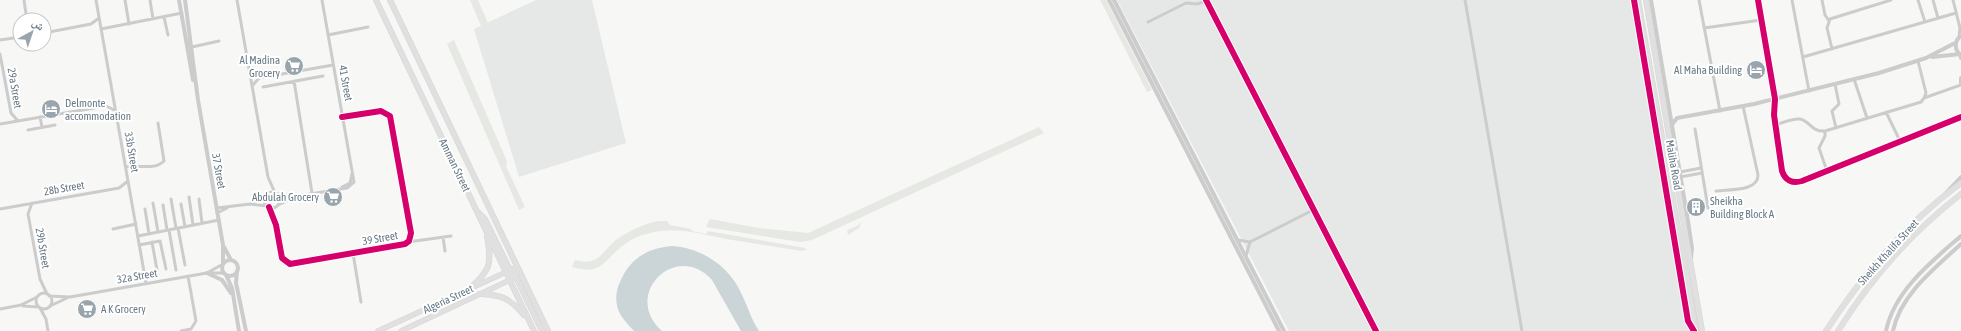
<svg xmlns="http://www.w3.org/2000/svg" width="1961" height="331" viewBox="0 0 1961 331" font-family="'Asap Condensed','Noto Naskh Arabic',sans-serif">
<rect width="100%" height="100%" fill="#f7f7f6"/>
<!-- built -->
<path fill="#e6e7e7" d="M536 0H592L626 143 519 177 474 29Z
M1117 0H1636L1691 331H1289Z"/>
<!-- green -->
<path fill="#e6e9e3" d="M470 0H478L488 23 481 26Z
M1100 0H1106L1152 90 1147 92Z
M454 40 507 161 506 166 525 207 519 210 447 44Z
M1039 127 1044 133 812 240 800 242 706 227 710 219 759 228 808 233Z
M658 221H667L670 225 691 229 692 231 706 234 708 231 805 248 806 250 801 251C776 247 751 243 726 239 700 234 676 226 650 233 640 235 629 240 621 247 601 264 601 275 572 267L575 260C600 266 600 253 616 240 626 232 646 223 658 221Z
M861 222 859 228 848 235 847 230 857 226Z"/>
<!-- water -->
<path fill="#cbd4d6" d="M672 246C703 248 730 267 742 295 748 307 751 319 759 331H741L712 280C676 240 621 295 662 331H634C628 324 621 318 618 309 615 300 616 290 620 282 630 258 648 248 672 246Z"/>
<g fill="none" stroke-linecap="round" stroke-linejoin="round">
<defs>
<path id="secondary" d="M378 331 517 267
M401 331 512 279"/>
<path id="primary" d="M376 0 534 331
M390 0 548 331
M1638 0 1696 331
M1646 0 1702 331
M479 213 485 219 510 270 515 273 519 272
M510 273 516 277 542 331
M469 289C491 270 492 264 487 236
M480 294C503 295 509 298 524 315"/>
<path id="trunk" d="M1826 331C1863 274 1906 223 1961 183
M1838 331C1871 278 1912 232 1961 194"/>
</defs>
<!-- secondary casing -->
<use href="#secondary" stroke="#d3d4d5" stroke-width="5.5"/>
<!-- primary casing -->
<use href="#primary" stroke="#d4d5d5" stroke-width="6"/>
<!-- trunk casing -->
<use href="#trunk" stroke="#d3d4d4" stroke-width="6"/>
<!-- minor -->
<path stroke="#cccccd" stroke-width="3" d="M24 0 27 20
M96 0 146 283
M125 0 129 24
M150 0 153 19
M237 0 268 177 275 193
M1206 0 1376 331
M1465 0 1522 331
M1699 0 1720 111
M1792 0 1809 91
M1822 0 1825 15 1829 21
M1918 0 1925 22
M1933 0 1938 18
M1953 0 1960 28 1959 37
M164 17 168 35
M1148 22 1186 3 1197 4 1206 1
M1704 28 1761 20
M101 29 182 13
M44 33 91 24 99 18
M328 35 368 27
M0 40 20 37
M192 47 219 41
M1832 49 1827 28 1830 19 1891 0
M0 54 11 113 18 121
M1803 57 1956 13
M1854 79 1867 118
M294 81 312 193
M1835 84 1839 104 1832 111 1836 128
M252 86 259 78 333 65
M263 87 323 76
M1924 98 1961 85
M1775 99C1773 110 1778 165 1783 174 1785 180 1790 182 1796 183L1961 117
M1886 112 1900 141
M40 117 42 127
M0 124 106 106 116 111
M1775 125C1782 123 1793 118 1800 119 1810 121 1811 132 1825 131L1921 102 1924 98 1926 93 1918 61
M1695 129 1708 208
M28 130 55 125
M1825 131V136L1819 148 1827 171
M126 167C137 164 154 171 164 161L158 123
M1680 172 1701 168
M1680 177 1702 173
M342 187 350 183 352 174
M1716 191C1729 189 1758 192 1758 175L1743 106
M264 200a8 8 0 1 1 16 0a8 8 0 1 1-16 0Z
M278 194 296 196
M189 197 193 225
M171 199 176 228
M199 199 202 223
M32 203 28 214 40 279 47 294
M153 203 158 232
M181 204 185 227
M250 204 265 196
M163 205 167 230
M278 205 298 196 347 188 354 182 322 0
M269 207 276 225 282 258 290 264 405 244 409 241 411 233 390 116 381 111 342 117
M217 208 250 204 266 206
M0 209 119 188 128 181
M145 209 149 234
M217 213 227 208
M178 228 185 265
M113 229 136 224
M169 230 176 270
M138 236 219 220
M443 237 445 251
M1238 240 1250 242 1313 210
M152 242 157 270
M408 242 451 236
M139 245 160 241 166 269
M353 253 361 302
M1246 256 1250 242
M207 273 223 264
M36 301a8 8 0 1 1 16 0a8 8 0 1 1-16 0Z
M49 296 70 297 207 273H224
M23 306 38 307
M50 306 67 298
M40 308 46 319 48 331
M0 309 21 305 37 297
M181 331 191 329 196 321 188 276"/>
<!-- tertiary -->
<path stroke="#cccccd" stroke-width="4" d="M179 0 193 80
M185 0 198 100 223 245V264
M1109 0 1279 331
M1114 0 1284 331
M1634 0 1688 321 1694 331
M1651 0 1688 221 1692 248 1691 258
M1758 0 1775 99
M1961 36C1954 41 1954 50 1961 55
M1932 57 1960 54 1961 58
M1961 78V84
M1671 126 1677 118 1754 104 1879 73 1926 58 1955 43
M1945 194 1961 177
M224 247 231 260
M222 268a8 8 0 1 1 16 0a8 8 0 1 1-16 0Z
M237 271 236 283 246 331
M207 273 222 280 231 293
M226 275 232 288 239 331
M1886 331C1894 291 1932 261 1961 236
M1893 331C1900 295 1935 268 1961 244"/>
<!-- secondary -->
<use href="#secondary" stroke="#e0e0e1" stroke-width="4.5"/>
<!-- primary -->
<use href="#primary" stroke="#e0e0e1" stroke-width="5"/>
<!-- trunk -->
<use href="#trunk" stroke="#e0e0e1" stroke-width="5.5"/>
<defs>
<path id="cycleway" d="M1206 0 1376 331
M1634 0 1688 321 1694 331
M1758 0 1775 99 1774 115 1782 171C1785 180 1792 184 1802 181L1961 117
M269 207 276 225 282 258 290 264 405 244 409 241 411 233 390 116 381 111 342 117"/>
</defs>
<!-- cycleway casing -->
<use href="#cycleway" stroke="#fff" stroke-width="8"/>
<!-- cycleway -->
<use href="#cycleway" stroke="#d6006c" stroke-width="6"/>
</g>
<!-- icons -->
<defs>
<symbol id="supermarket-disc" viewBox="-11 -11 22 22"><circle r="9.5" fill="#99a5ad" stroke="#fff"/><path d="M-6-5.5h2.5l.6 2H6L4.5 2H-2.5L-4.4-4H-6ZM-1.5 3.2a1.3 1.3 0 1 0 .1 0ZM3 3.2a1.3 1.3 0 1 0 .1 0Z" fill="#fff"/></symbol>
<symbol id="hotel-disc" viewBox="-11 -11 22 22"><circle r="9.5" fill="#99a5ad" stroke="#fff"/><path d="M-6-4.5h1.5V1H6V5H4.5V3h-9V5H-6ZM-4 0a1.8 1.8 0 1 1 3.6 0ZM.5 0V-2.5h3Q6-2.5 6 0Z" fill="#fff"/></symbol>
<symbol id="building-disc" viewBox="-11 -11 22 22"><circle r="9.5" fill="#99a5ad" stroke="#fff"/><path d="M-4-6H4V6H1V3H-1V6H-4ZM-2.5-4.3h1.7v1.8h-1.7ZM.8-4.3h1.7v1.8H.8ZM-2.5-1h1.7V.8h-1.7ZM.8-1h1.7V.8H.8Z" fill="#fff"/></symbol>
</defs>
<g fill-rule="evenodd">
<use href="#supermarket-disc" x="283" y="55" width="22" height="22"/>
<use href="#hotel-disc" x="1745" y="59" width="22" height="22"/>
<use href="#hotel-disc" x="40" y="98" width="22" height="22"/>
<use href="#supermarket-disc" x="322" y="186" width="22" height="22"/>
<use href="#building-disc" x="1685" y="196" width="22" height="22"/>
<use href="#supermarket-disc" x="76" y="298" width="22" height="22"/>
</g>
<g text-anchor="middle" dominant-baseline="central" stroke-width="4" stroke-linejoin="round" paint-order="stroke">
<!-- poi labels -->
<g font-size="11" fill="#677986" stroke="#fff" text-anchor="end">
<text x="280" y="60">Al Madina<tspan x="280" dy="13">Grocery</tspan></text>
<text x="1742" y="70">Al Maha Building</text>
<text x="65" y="103" text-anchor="start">Delmonte<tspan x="65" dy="13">accommodation</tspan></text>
<text x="319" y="197">Abdulah Grocery</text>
<text x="1710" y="201" text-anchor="start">Sheikha<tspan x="1710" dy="13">Building Block A</tspan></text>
<text x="101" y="309" text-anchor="start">A K Grocery</text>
</g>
<!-- street labels -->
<g font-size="11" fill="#677986" stroke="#fff">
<text transform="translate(346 83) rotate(80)">41 Street</text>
<text transform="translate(15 88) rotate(80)">29a Street</text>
<text transform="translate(132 152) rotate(80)">33b Street</text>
<text transform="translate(455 165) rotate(64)">Amman Street</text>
<text transform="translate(1674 165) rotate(80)">Maliha Road</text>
<text transform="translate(219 171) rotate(80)">37 Street</text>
<text transform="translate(64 188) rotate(-10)">28b Street</text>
<text transform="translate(380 238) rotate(-10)">39 Street</text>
<text transform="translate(43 248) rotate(80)">29b Street</text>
<text transform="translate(1888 252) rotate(-48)">Sheikh Khalifa Street</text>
<text transform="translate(137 276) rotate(-10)">32a Street</text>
<text transform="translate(448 299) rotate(-25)">Algeria Street</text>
</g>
</g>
<!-- north arrow -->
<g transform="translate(32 32) rotate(40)"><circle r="19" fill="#ffffff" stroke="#c2c9cf"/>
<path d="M0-3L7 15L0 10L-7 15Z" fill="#99a5ad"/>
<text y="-6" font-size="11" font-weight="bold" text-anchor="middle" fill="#677986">ش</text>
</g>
</svg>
